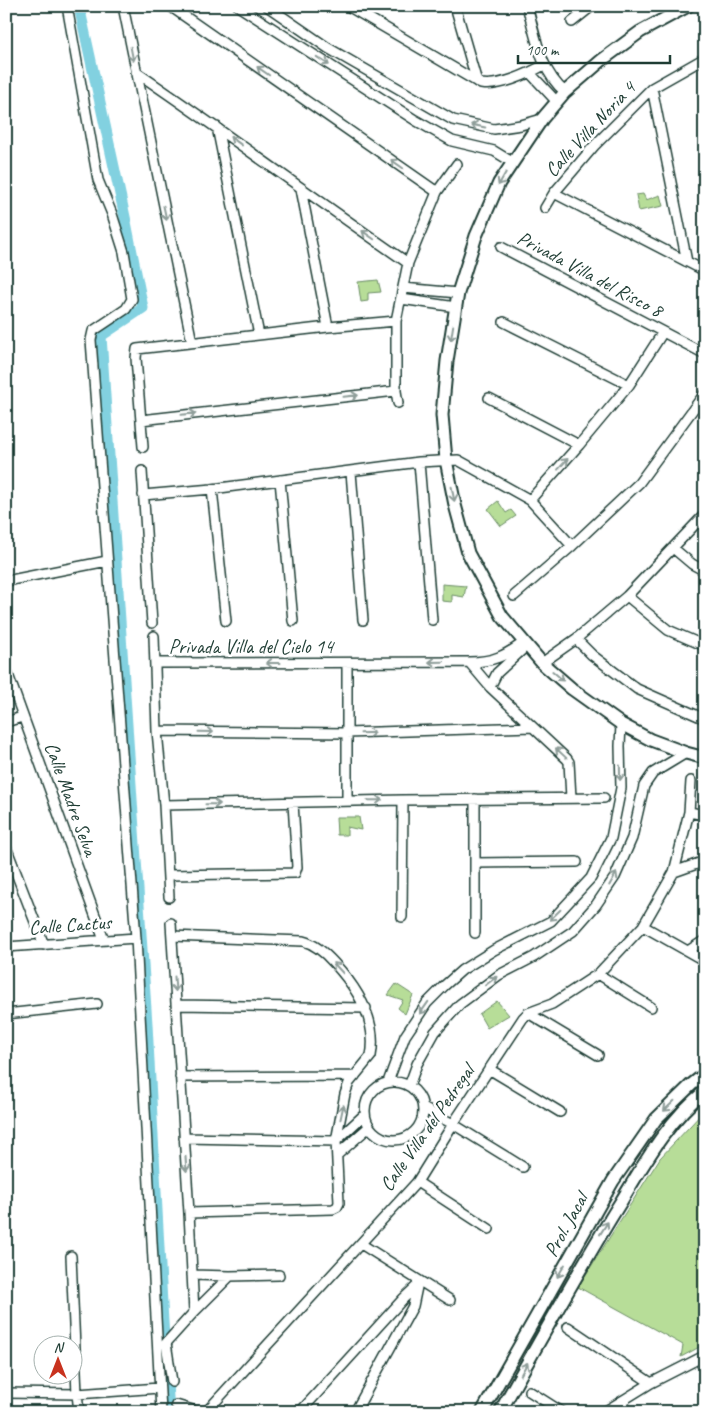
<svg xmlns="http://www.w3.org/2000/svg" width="711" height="1418" viewBox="0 0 711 1418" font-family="Caveat,sans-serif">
<rect width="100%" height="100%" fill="#fff"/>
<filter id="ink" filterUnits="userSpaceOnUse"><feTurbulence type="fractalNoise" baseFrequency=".02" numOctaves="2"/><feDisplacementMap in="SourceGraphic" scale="10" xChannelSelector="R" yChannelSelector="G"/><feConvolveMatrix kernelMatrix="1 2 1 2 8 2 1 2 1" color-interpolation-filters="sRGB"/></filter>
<g filter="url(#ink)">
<!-- garden -->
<path fill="#b7dd98" stroke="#6b8d66" d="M643 194 646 200 660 195 663 206 639 211 636 195Z
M378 280 381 292 368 293V301L361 302 358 282Z
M498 501 506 513 511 510 516 516 501 526 488 509Z
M442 584 466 586 464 597 452 595V602L442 601Z
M336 817H359L361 830 347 827V835H337Z
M396 984 413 995 405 1014 398 1008 403 1000 388 995Z
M497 1001 509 1015 487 1028 479 1014Z
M705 1110V1344L681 1357 683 1345 578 1287 660 1158Z"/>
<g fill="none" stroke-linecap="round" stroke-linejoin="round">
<!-- canal -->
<path stroke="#82d1e0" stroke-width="11" d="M79 6 125 217 143 308 101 336 147 1024 163 1322 169 1412"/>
<defs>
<path id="minor" d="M67 6 98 180 112 214 124 252 132 299 126 309 93 331 91 340 136 938 161 1412
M123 6 192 342
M170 6 437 192
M238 6 415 120 452 141 494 151 512 162
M267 6 328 48 453 120 494 129 521 125 542 119
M348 6 481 84C500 87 528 74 544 65
M455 6 477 82
M527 6C536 37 540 71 565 92
M572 22 592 6
M136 72C227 134 317 200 408 263
M530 73 557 102
M652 88 687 262
M217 127 259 335
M301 189 328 327
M554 193 705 271
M545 208 554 193 594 146 652 88 705 58
M501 247 705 354
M403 288 458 293
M401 299 456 307
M504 322 629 385
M489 398 579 445
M398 403 396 391V321L408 263 437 192 457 164
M141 420 396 391
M143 447 136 358 137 349 328 327 396 321
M419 462 432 620
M142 471 152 623
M351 472 363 620
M280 480 293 621
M212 489 226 621
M143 495 212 489 419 462 458 460 530 500 572 546
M530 500 579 445 629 385 663 332
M673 548 692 564 705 571
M6 581 107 561
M514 596 572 546 639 483 705 393
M627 596 668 630 705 646
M154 636 157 731 164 805 169 897
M576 639 592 655 637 689 705 719
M469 662C493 662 505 656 524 642
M156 663 469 662 490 687 567 759 569 762 571 798
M347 663V801
M542 663 576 639 627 596 705 514
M6 669 104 940
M490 687 497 673 522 650
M6 722 22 717
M157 731 347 733 531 727
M164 805 403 800 604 798
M689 812 705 815
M6 847 44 945
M475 863 577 862
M674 872 705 861
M169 875 295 873 297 867 293 803
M402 917 403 800
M171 923 189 1213 194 1312
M643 926 705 961
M475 933V799
M172 936 303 941C315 944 326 954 334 963 357 988 378 1020 371 1056L349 1083 345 1094 336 1141 339 1203 337 1207 333 1209 189 1213
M6 947 136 938
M688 951 705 940
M598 974 651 1007
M177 1005 366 1008
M528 1013 598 1055
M6 1014 97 1004
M489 1069 560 1112
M180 1077 355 1076
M365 1111a29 29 0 1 1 58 0a29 29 0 1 1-58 0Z
M388 1082 405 1036 427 1003 444 986 462 970 494 950 551 921 591 878 611 838 621 788 620 746 621 724
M409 1086 417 1064 435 1032 460 1004 499 975 534 957 573 931 596 905 615 877 632 838 644 786 653 773 686 753
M423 1108 453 1124 523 1167
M184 1138 336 1141 364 1115
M337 1155 369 1127
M417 1182 489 1229
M361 1244 450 1300
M71 1256 77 1394 79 1412
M192 1275 230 1276 279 1275
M568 1327 651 1383
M172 1382 166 1343 194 1312 230 1276
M529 1391 562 1412
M6 1393 77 1394 159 1388
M176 1405 199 1412
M206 1412 417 1182 453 1124 523 1018 528 1013 552 1004 598 974 643 926 674 872 689 812 691 781
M300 1412 404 1298 421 1282
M355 1412 413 1306 417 1287
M604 1412 651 1383 700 1358H705
M623 1412 624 1400"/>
<path id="tertiary" d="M688 6 640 32 602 60 565 92 542 119 499 183 476 236 458 293 447 361 442 415 446 460 455 505 468 553 502 616 542 663 572 689 621 724 651 740 686 753 705 758
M482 1412 613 1181 656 1119 691 1085 705 1074
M500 1412C540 1340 579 1269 622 1200 645 1162 669 1119 705 1091"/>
</defs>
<!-- minor casing -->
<use href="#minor" stroke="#1f3d34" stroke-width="12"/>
<!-- tertiary casing -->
<use href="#tertiary" stroke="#1f3d34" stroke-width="15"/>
<!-- minor -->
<use href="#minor" stroke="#fff" stroke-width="9"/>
<!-- tertiary -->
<use href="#tertiary" stroke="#fff" stroke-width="11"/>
</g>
<!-- one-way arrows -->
<defs><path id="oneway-shaft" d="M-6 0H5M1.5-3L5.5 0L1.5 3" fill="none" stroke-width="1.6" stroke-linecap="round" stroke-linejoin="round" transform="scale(1.25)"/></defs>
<g stroke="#8f9e9a">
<use href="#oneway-shaft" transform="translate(132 54) rotate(79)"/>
<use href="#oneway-shaft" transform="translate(323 61) rotate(33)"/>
<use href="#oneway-shaft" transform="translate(263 71) rotate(-145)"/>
<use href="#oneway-shaft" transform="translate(478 126) rotate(-168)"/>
<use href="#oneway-shaft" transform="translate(236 141) rotate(-144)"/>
<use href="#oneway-shaft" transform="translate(397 164) rotate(-145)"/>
<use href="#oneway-shaft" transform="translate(502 179) rotate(120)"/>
<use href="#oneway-shaft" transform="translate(165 213) rotate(78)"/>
<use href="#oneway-shaft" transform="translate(368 235) rotate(-145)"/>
<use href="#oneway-shaft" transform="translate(452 333) rotate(99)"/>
<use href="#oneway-shaft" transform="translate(351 396) rotate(-6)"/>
<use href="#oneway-shaft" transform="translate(189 414) rotate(-6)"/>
<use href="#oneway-shaft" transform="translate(563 464) rotate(-48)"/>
<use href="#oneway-shaft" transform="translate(453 494) rotate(79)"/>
<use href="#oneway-shaft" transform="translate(436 662) rotate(179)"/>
<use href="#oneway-shaft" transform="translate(273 663) rotate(180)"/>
<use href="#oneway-shaft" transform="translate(558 676) rotate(41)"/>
<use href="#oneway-shaft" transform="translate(206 732) rotate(1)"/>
<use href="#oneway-shaft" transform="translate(368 733) rotate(-2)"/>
<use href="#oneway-shaft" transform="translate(561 753) rotate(-137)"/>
<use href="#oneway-shaft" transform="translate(620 773) rotate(89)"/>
<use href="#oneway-shaft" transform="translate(375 800) rotate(-1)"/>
<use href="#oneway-shaft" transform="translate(213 804) rotate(-1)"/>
<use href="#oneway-shaft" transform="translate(613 879) rotate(-60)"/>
<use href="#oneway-shaft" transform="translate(555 915) rotate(136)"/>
<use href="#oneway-shaft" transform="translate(338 968) rotate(-133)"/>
<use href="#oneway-shaft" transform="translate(491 981) rotate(-37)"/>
<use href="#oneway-shaft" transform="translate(175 984) rotate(86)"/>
<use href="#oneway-shaft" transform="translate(424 1008) rotate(125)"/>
<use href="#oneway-shaft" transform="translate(669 1106) rotate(136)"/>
<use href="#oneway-shaft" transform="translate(342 1112) rotate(-78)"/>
<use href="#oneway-shaft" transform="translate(186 1164) rotate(86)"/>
<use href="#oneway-shaft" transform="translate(604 1228) rotate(-58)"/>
<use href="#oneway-shaft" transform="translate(561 1271) rotate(121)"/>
<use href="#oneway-shaft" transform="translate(524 1369) rotate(-61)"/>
</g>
</g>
<g text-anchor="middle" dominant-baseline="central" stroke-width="5" stroke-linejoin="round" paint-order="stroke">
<!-- street labels -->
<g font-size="20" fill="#1f3d34" stroke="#fff">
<text transform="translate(590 129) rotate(-47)">Calle Villa Noria 4</text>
<text transform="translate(590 274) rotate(28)">Privada Villa del Risco 8</text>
<text x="251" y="646">Privada Villa del Cielo 14</text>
<text transform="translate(71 799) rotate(70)">Calle Madre Selva</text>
<text transform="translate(70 925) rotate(-4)">Calle Cactus</text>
<text transform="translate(427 1128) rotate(-55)">Calle Villa del Pedregal</text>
<text transform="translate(566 1225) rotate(-61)">Prol. Jacal</text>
</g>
</g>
<!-- margin -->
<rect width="711" height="1418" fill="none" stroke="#fff" stroke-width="25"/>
<rect x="12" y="12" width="686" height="1393" fill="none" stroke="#1f3d34" stroke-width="2" filter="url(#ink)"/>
<!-- north arrow -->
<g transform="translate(58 1360)"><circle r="24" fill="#ffffff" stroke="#a5b1ae"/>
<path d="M0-4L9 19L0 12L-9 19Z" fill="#c8321e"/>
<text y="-8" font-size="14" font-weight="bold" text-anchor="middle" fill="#1f3d34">N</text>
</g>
<!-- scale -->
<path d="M518 55v8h152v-8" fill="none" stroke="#1f3d34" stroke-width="2.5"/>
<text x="526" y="55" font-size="15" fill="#1f3d34" stroke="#ffffff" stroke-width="4" paint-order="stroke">100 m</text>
</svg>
